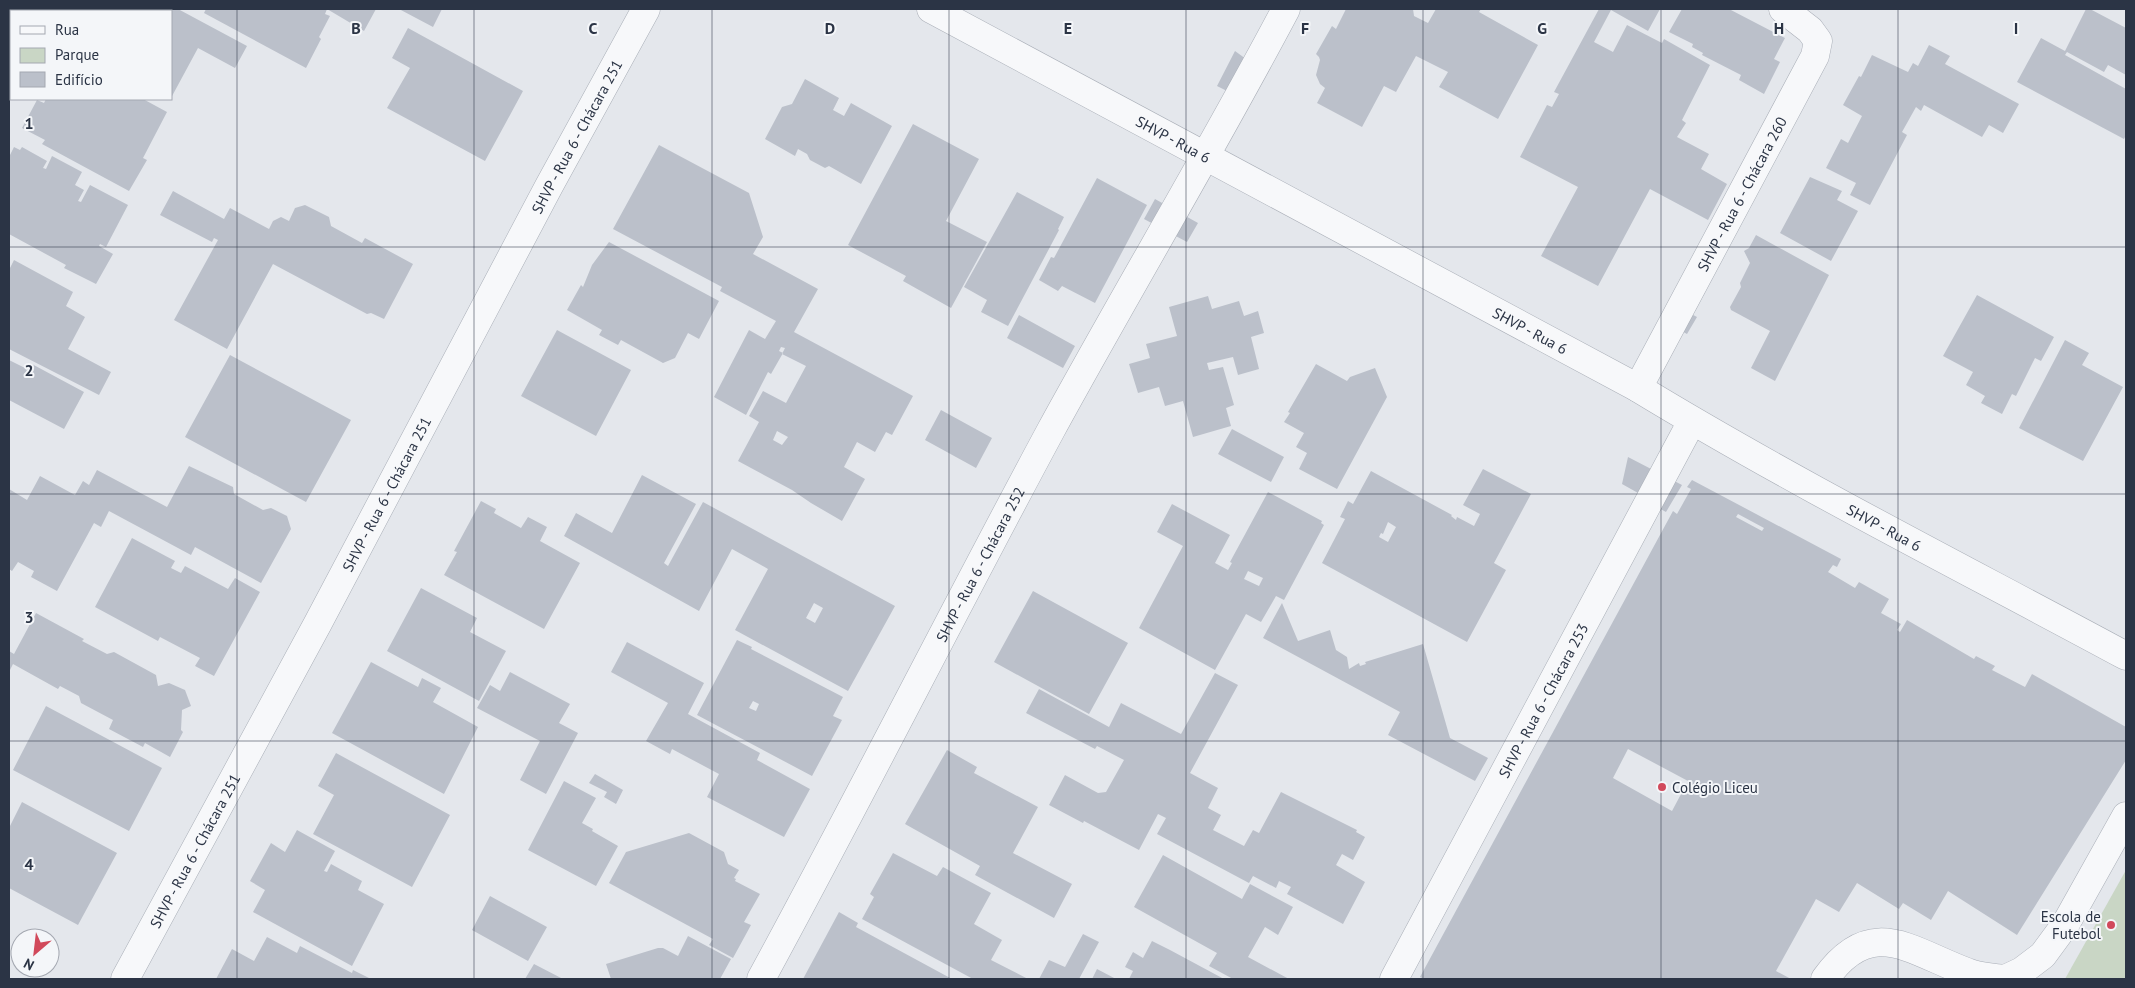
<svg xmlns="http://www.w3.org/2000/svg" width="2135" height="988" viewBox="0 0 2135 988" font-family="'PT Sans',sans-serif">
<rect width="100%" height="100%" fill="#e4e7ec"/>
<!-- green -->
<path fill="#c9d6c5" d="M2126 870V979H2065Z"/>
<!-- building -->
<path fill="#bbc0ca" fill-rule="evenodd" d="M94 9H178L247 46 235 68 198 48 171 98V11H93Z
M206 9H376L364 31 327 9 325 14 330 16 319 37 321 39 306 68 204 13Z
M399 9H442L433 27Z
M1346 9H1413L1414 16 1428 23 1436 9H1481L1479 12 1538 45 1498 119 1439 87 1448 72 1416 56 1396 92 1384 86 1362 127 1317 103 1325 88 1320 84 1316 75 1320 60 1319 57 1316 54 1332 26 1336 29Z
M1599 9H1660L1648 31 1611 10 1594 42 1613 52 1627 25 1662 43 1664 39 1710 65 1682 120 1686 123 1677 137 1709 154 1701 169 1727 184 1708 220 1650 189 1598 286 1541 256 1578 187 1520 157 1547 105 1552 107 1559 94 1554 92Z
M1682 9H1729L1785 38 1774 59 1780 62 1764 94 1739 80 1741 75 1702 55 1703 53 1692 47 1693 44 1669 32Z
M2086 9H2090L2126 28V75L2108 65 2104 72 2067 52 2065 55 2126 89V135L2124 139 2017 82 2041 38 2065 51Z
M408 28 523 91 485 161 387 108 410 68 392 58Z
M1929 45 1950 56 1945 64 2019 104 2003 133 1989 125 1982 137 1924 105 1921 111 1916 107 1902 132 1907 135 1870 205 1850 195 1856 183 1826 168 1841 139 1848 143 1862 116 1843 105 1859 76 1861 77 1872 55 1908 72 1913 63 1918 66Z
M1235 51 1246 59 1227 91 1217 86Z
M805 79 839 98 833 110 844 116 851 103 892 126 861 184 829 166 825 168 810 160 807 154 798 149 795 156 765 139 782 107 792 104Z
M46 99H143L167 112 143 158 147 160 129 191 42 144 45 140 22 128 37 100 44 103Z
M913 124 979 159 946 221 987 242 951 308 903 281 906 276 848 245Z
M659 145 749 193 763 237 753 254 818 289 794 332 913 396 892 435 886 432 875 452 857 442 844 467 865 479 842 521 811 503 792 490 738 461 759 422 749 416 763 391 786 403 806 366 782 354 785 348 781 347 779 351 783 353 771 374 768 372 746 415 714 397 749 330 765 339 776 321 720 291 722 287 613 229ZM777 431 788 437 782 445 773 440Z
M14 147 20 150 22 147 47 161 43 168 46 169 52 156 82 172 75 185 84 190 78 201 81 202 90 185 128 205 106 247 100 244 99 246 113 254 96 284 64 268 66 265 9 234V157Z
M1810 177 1842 191 1837 200 1858 211 1831 261 1780 233Z
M1097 178 1147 205 1095 303 1062 286 1058 291 1039 280 1051 257 1054 258Z
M173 191 224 219 230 208 269 229 273 221 281 217 289 221 295 208 305 205 329 217 331 226 362 243 365 238 413 264 384 319 371 313 367 314 273 264 227 349 174 320 218 240 214 238 212 242 160 215Z
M1017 192 1064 217 1058 229 1059 230 1008 326 981 312 987 300 964 287Z
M1155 199 1198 223 1187 242 1144 219Z
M1756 235 1829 275 1775 381 1751 368 1770 331 1731 310 1730 307 1741 287 1740 283 1750 263 1744 251 1749 248Z
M609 242 719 301 699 339 688 333 675 358 663 363 621 340 618 345 599 335 602 330 567 310 581 285 583 287 592 265Z
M14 260 73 292 66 306 85 317 68 349 111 372 99 395 9 349V270Z
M1977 295 2054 337 2041 361 2035 358 2016 396 2012 394 2002 414 1981 403 1985 396 1966 385 1973 372 1943 356Z
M1208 296 1212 309 1239 301 1244 316 1258 311 1264 333 1251 337 1259 369 1238 375 1233 357 1207 363 1209 370 1223 367 1234 405 1226 408 1231 426 1193 437 1183 401 1165 406 1159 387 1138 393 1129 364 1150 358 1146 344 1177 336 1169 307Z
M1680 308 1697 317 1687 334 1676 328Z
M1019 315 1075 346 1063 368 1007 338Z
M557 330 631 370 596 436 521 396Z
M2065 340 2089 353 2082 365 2123 387 2083 461 2019 428Z
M230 355 351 420 306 502 185 437Z
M9 360 27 369 30 363 84 392 64 429 9 400Z
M1316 364 1347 381 1350 377 1375 368 1387 397 1337 489 1299 469 1307 453 1296 447 1304 433 1284 422 1290 413 1288 412Z
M941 410 992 438 976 468 925 440Z
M1232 429 1284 457 1271 482 1218 454Z
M1628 457 1682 485 1666 512 1646 501 1647 498 1622 484Z
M189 466 233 487 234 494 263 510 271 508 287 516 291 529 261 583 195 547 191 555 109 511 101 527 94 523 57 591 31 577 34 571 18 562 12 571 9 569V489L27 500 40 476 75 495 83 481 89 485 97 470 167 507Z
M1483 469 1531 494 1494 563 1506 570 1467 642 1322 563 1345 519 1340 517 1348 501 1353 504 1371 471 1452 515 1451 516 1456 520 1457 517 1474 526 1480 514 1463 505ZM1388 522 1396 527 1388 542 1379 537 1381 533 1383 534Z
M642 475 696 504 664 563 668 566 703 502 895 606 848 691 735 630 768 569 761 565 732 549 699 611 564 536 576 513 612 533ZM814 603 823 608 815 623 806 618Z
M1692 480 1841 559 1837 567 1833 565 1828 572 1855 588 1859 582 1889 599 1881 613 1901 624 1897 630 1900 632 1907 620 1974 659 1976 656 1995 666 1992 670 2025 687 2032 674 2126 727V760L2017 935 1948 891 1931 920 1903 903 1899 909 1857 883 1839 912 1816 899 1776 971 1791 979H1424L1420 977 1673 511 1677 514 1691 489 1687 487ZM1738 514 1764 528 1762 531 1736 517ZM1628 749 1688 781 1672 811 1613 778Z
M1268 492 1322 521 1321 523 1324 525 1284 600 1276 596 1261 622 1246 614 1215 670 1139 628 1183 546 1157 532 1172 504 1230 535 1215 563 1228 570 1232 563 1230 562ZM1248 571 1263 578 1259 586 1244 579Z
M481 501 496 509 494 513 521 528 528 517 547 527 540 541 580 563 544 629 444 575 457 552 454 551Z
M132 538 175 561 171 568 181 573 185 566 228 589 235 578 260 592 214 676 195 666 200 658 160 637 158 641 95 607Z
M421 588 477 618 470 632 506 651 479 701 387 651Z
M1033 591 1128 643 1089 714 994 662Z
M1282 603 1298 641 1330 630 1336 650 1347 657 1349 669 1359 663 1360 666 1366 664 1365 662 1423 644 1450 738 1488 758 1475 781 1388 735 1400 712 1263 638Z
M36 613 84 639 82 641 107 654 114 652 156 675 158 686 169 683 185 690 191 706 182 710 181 730 183 732 170 757 145 743 143 747 109 729 113 720 81 703 79 696 60 686 58 689 13 664 9 672V651L14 654Z
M737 640 752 647 751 649 843 697 833 716 842 720 812 776 697 715ZM753 701 759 704 756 711 749 708Z
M627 642 704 683 688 714 760 753 757 760 810 789 784 837 707 797 719 774 672 749 670 754 646 741 668 703 611 672Z
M371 662 418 687 422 678 441 688 433 702 478 727 444 794 332 733Z
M510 672 570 704 559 723 578 733 546 794 520 780 540 741 477 708 490 685 500 691Z
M1215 673 1238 685 1190 773 1218 788 1208 808 1221 815 1213 830 1244 846 1253 830 1259 833 1281 792 1357 830 1356 832 1365 837 1353 860 1342 854 1336 865 1365 882 1343 924 1287 894 1291 887 1279 881 1276 888 1253 876 1249 883 1157 834 1166 818 1158 814 1139 850 1084 821 1083 823 1049 805 1065 775 1098 793 1106 792 1124 760 1097 746 1095 749 1026 713 1039 689 1109 727 1121 703 1181 734Z
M46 706 162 768 129 831 13 770Z
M947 750 977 767 974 773 1038 807 1013 853 1072 884 1054 918 975 875 980 866 905 824Z
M336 753 450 815 412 887 313 834 334 795 318 786Z
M595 774 623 790 616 804 604 797 607 792 589 783Z
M564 781 596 798 582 823 593 829 592 831 618 846 596 886 528 850Z
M22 802 117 853 78 925 9 888V828Z
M297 830 335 851 324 871 327 872 331 864 362 881 358 890 384 904 352 966 253 912 265 890 250 881 271 843 285 852Z
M689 833 724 852 728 864 739 870 734 878 736 879 735 881 760 894 744 922 751 925 733 958 709 945 713 939 609 883 626 852Z
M893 853 937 876 943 867 991 893 974 924 1002 940 991 960 1028 979H973L862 919 874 897 870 894Z
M1163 855 1242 899 1250 884 1293 907 1278 935 1265 927 1248 957 1289 979H1233L1209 966 1217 953 1134 907Z
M490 896 547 927 528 961 472 930Z
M839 912 858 923 856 927 952 979H803Z
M1083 934 1099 942 1079 979H1039L1049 960 1065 967Z
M688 936 731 959 720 979H611L606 964 658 948H663L678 956Z
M267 937 297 953 300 946 352 973 353 970 371 979H216L232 949 254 961Z
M1152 941 1170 950 1224 979H1129L1133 971 1125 967 1133 952 1143 958Z
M534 964 563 979H525Z
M1097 969 1116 979H1092Z"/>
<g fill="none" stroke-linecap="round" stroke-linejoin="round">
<defs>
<g id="minor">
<path d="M9 30 11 25"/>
<path id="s1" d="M1638 388 1815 56 1818 41 1810 30 1783 9"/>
<path id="s2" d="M125 979 318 623 549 186 646 9"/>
<path id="s3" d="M761 979C860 797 953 612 1051 430 1128 289 1211 151 1286 9"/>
<path id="s4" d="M1394 979 1692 421"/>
<path d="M1825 979C1871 914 1910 951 1967 972 1978 977 1992 977 2004 979"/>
<path d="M2005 979 2022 971 2043 955 2065 925 2126 816"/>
</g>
<g id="tertiary">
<path id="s5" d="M931 9 1638 388C1796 484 1963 568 2126 656"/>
</g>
</defs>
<!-- minor casing -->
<use href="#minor" stroke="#a9aeb7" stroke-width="29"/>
<!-- tertiary casing -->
<use href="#tertiary" stroke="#a9aeb7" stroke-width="29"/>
<!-- minor -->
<use href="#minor" stroke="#f7f8fa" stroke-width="28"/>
<!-- tertiary -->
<use href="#tertiary" stroke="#f7f8fa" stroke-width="28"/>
</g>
<!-- grid -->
<path fill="none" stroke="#2b3445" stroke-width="1" stroke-opacity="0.55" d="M237 9V979M474 9V979M712 9V979M949 9V979M1186 9V979M1423 9V979M1661 9V979M1898 9V979M9 247H2126M9 494H2126M9 741H2126"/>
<!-- markers -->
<g fill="#d1495b" stroke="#f4f6f9" stroke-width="2">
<circle cx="1662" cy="787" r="5"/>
<circle cx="2111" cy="925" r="5"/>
</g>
<g text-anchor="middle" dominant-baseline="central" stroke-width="4" stroke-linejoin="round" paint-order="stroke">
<!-- street labels -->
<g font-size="15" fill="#2b3445" stroke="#f4f6f9">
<text stroke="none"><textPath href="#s2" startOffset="956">SHVP - Rua 6 - Chácara 251</textPath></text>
<text stroke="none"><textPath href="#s5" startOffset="275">SHVP - Rua 6</textPath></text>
<text stroke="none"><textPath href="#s1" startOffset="220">SHVP - Rua 6 - Chácara 260</textPath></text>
<text stroke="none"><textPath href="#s5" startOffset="680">SHVP - Rua 6</textPath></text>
<text stroke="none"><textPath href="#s2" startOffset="551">SHVP - Rua 6 - Chácara 251</textPath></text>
<text stroke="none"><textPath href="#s5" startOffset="1085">SHVP - Rua 6</textPath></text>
<text stroke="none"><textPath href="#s3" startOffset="469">SHVP - Rua 6 - Chácara 252</textPath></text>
<text stroke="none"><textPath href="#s4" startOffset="316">SHVP - Rua 6 - Chácara 253</textPath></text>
<text stroke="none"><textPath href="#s2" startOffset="146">SHVP - Rua 6 - Chácara 251</textPath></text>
</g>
<!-- poi labels -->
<g font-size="15" fill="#2b3445" stroke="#f4f6f9" text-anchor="start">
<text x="1672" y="787">Colégio Liceu</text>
<text x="2101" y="916" text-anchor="end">Escola de<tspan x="2101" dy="17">Futebol</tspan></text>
</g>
</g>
<g font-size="16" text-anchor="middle" font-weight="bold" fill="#2b3445" stroke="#f4f6f9" stroke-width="4" stroke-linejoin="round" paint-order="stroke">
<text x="356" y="34">B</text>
<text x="593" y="34">C</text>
<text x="830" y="34">D</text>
<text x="1068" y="34">E</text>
<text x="1305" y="34">F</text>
<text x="1542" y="34">G</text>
<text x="1779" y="34">H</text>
<text x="2016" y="34">I</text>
<text x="29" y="129">1</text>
<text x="29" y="376">2</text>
<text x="29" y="623">3</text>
<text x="29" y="870">4</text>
</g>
<!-- border -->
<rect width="2135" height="988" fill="none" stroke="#2b3445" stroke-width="20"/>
<!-- legend -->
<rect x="10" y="10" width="162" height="90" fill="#f4f6f9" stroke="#a4a8b1"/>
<rect x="20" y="26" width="25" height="8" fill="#f7f8fa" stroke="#a4a8b1"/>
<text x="55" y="35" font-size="15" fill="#2b3445">Rua</text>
<rect x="20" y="48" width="25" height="15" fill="#c9d6c5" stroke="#a4a8b1"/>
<text x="55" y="60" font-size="15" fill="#2b3445">Parque</text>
<rect x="20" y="72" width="25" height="15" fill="#bbc0ca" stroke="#a4a8b1"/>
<text x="55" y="85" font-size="15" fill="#2b3445">Edifício</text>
<!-- north arrow -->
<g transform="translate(35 953) rotate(208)"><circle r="24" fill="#f4f6f9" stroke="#a4a8b1"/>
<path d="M0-4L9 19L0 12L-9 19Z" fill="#d1495b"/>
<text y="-8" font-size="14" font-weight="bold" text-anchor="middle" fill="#2b3445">N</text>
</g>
</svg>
